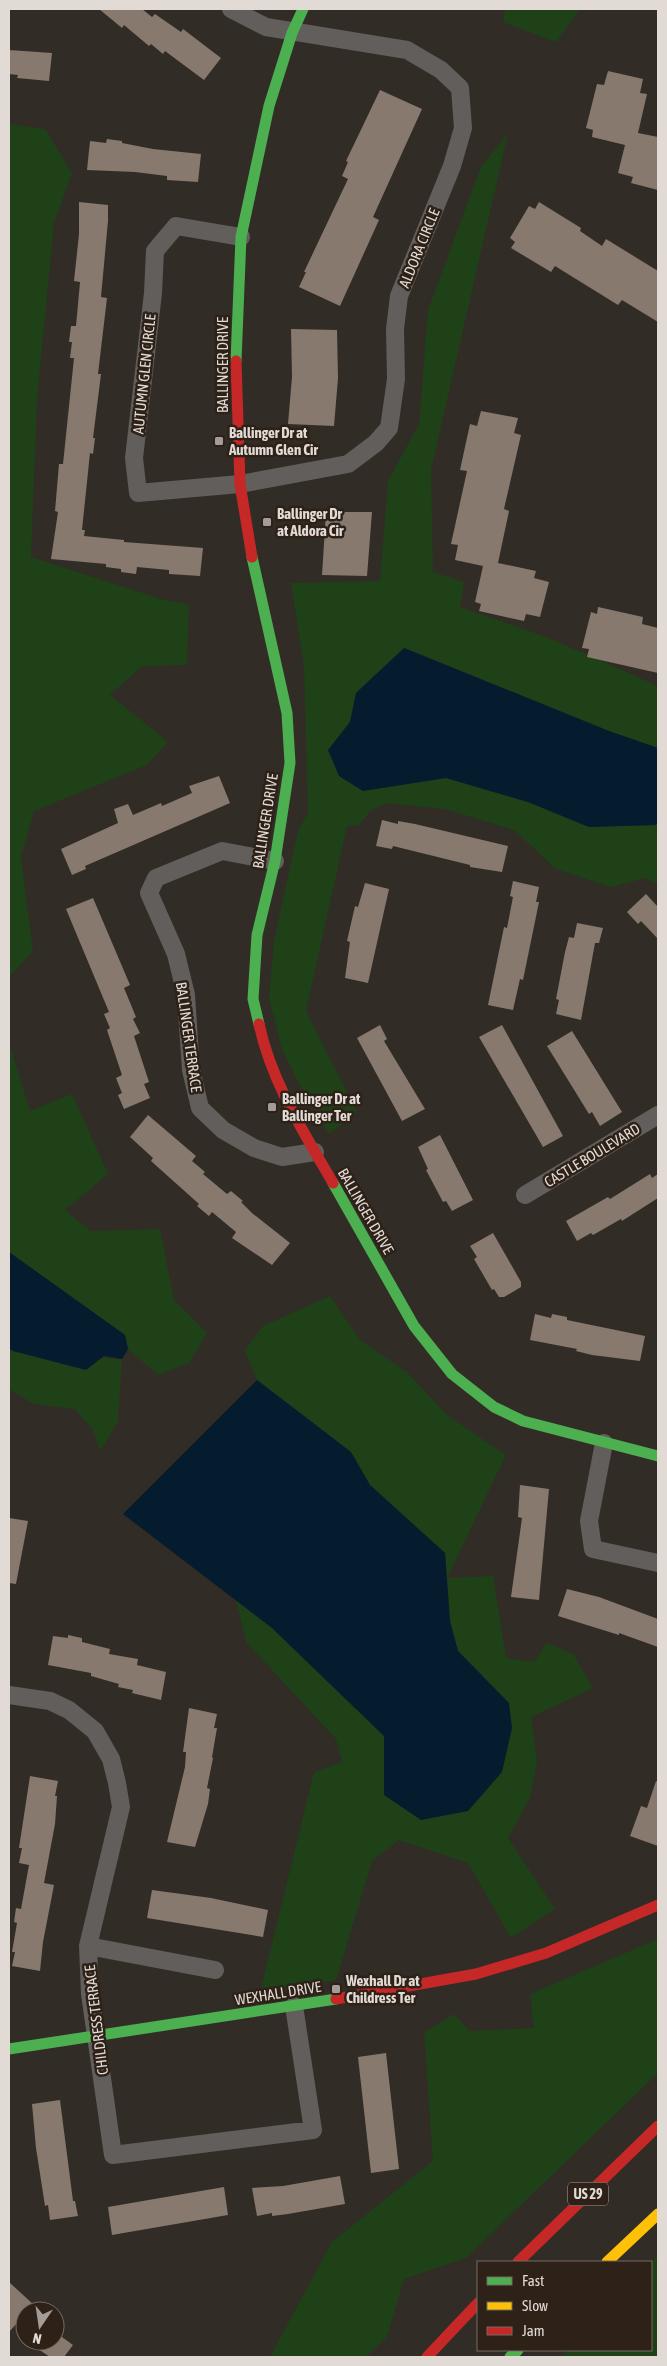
<svg xmlns="http://www.w3.org/2000/svg" width="667" height="2366" viewBox="0 0 667 2366" font-family="'Asap Condensed',sans-serif">
<rect width="100%" height="100%" fill="#322c26"/>
<!-- green -->
<path fill="#1e4118" d="M505 9H580L556 42 503 22Z
M9 124 45 129 72 173 54 223 37 399 31 557 161 599 189 605 187 665 142 666 110 695 168 742 147 765 34 811 21 857 33 951 9 977Z
M508 133 431 470 433 572 464 582 460 607 549 638 658 686V748L609 731 405 648 356 693 350 722 329 750 363 791 446 778 528 802 589 827 656 825 658 822V885L646 878 611 887 556 869 514 830 445 809 387 803 371 810 359 825 347 826 306 1011 357 1112 329 1134 296 1078 282 1049 269 998 274 941 298 831 308 813 304 666 291 583 380 581 388 481 419 424 428 310 481 167Z
M9 1043 30 1111 72 1094 108 1174 65 1210 91 1231 160 1229 174 1300 207 1333 189 1363 158 1375 128 1349 125 1335 9 1252Z
M330 1296 360 1340 408 1373 447 1415 506 1455 447 1578 493 1576 506 1658 534 1662 547 1643 573 1654 593 1688 531 1717 537 1762 530 1798 508 1838 555 1909 511 1938 468 1863 399 1840 372 1861 336 1980 260 1993 314 1772 342 1762 336 1739 246 1642 236 1600 272 1628 384 1736V1795L509 1704 458 1651 450 1621 445 1553 370 1485 351 1452 257 1380 245 1350 263 1326Z
M9 1348 13 1352 122 1359 118 1422 100 1451 93 1430 75 1409 34 1404 9 1389Z
M658 1939V2073L466 2258 404 2279 387 2337 366 2357H270L332 2242 433 2161 424 2032 454 2014 469 2031 534 2028 530 1994Z
M658 2256V2357H561L569 2350H651V2263Z"/>
<!-- water -->
<path fill="#051b2e" d="M404 648 609 731 658 748V822L656 825 589 827 528 802 446 778 363 791 339 776 328 750 350 722 356 693Z
M9 1252 125 1335 128 1349 122 1359 104 1356 86 1370 13 1351 9 1348Z
M257 1380 351 1452 370 1485 445 1553 450 1621 458 1651 509 1703 512 1728 502 1772 468 1811 421 1820 384 1795V1736L272 1628 123 1514Z"/>
<!-- building -->
<path fill="#87796e" d="M99 9H142L152 17 155 14 181 32 183 29 221 58 204 80 165 51 163 54 151 44 149 46 124 25 122 28Z
M9 50 52 53 49 81 17 78 18 75 9 74Z
M608 71 643 79 640 93 647 94 638 133 658 137V190L631 183 633 177 618 173 625 145 592 137 593 130 586 128 597 84 604 85Z
M380 90 422 109 373 217 379 220 340 306 299 287 306 272H304L348 179 342 176 348 162 346 161Z
M107 139 122 141V143L153 149 201 154 198 182 167 180V176L135 172 87 170 90 141 106 143Z
M79 202 108 205V221L101 297 107 298 98 374H101L93 438H95L93 454 90 453 82 530H85L84 536 124 540V542L203 548 200 576 169 574V570L137 567 136 574 121 572V569L106 567V564L51 559 58 512 55 511 59 464H63L74 358H70L72 342H69L71 326H76L80 282 74 281 79 234Z
M539 202 581 228 580 231 602 246 606 239 658 271V322L622 300 618 305 555 266 551 272 511 248 515 242 510 238 529 206 535 209Z
M291 329 337 330 338 378 334 426 288 424 292 377Z
M481 411 518 418 514 433 521 435 504 509 509 511 498 563 536 571 534 578 549 582 540 617 526 614 524 621 479 611 481 604 475 602 483 566 455 560 458 545 451 544 467 471 460 470 470 424 477 426Z
M326 512H372L367 576 322 575Z
M598 607 643 617 642 624 658 628V673L587 657 589 649 582 648 591 612 597 614Z
M219 776 230 803 85 866 86 869 72 875 61 849 118 823 114 809 128 804 133 815 161 803 162 806 192 793 189 786Z
M382 820 398 824V821L415 824 508 846 502 872 470 867V865L393 846 392 849 376 846Z
M513 881 539 887 536 902H539L523 980 520 979 513 1010 488 1005 504 927 507 928 513 897 510 896Z
M365 883 389 889 368 983 345 978 350 942 347 941 355 906 358 907Z
M646 894 658 907V939L641 921 638 924 627 912Z
M93 898 130 985 124 988 136 1017 133 1019 140 1033 134 1036 149 1082 144 1084 150 1098 124 1109 118 1095 122 1093 116 1078 122 1075 107 1030 110 1028 104 1014 109 1012 66 909Z
M577 923 603 928 599 943H595L581 1020 556 1014 559 1000 556 999 565 952 569 937 574 938Z
M380 1025 387 1039 384 1041 425 1109 402 1121 357 1038Z
M502 1025 563 1136 543 1147 479 1037Z
M572 1031 622 1112 600 1126 592 1112 589 1114 547 1046Z
M148 1115 196 1156 192 1161 205 1172 203 1174 227 1194 231 1191 243 1201 241 1202 252 1213 290 1243 272 1265 232 1238 236 1232 212 1212 209 1216 197 1206 199 1204 151 1161 153 1158 130 1137Z
M440 1135 473 1200 452 1211 446 1201 443 1202 426 1170 428 1169 418 1147Z
M650 1174 652 1178 658 1174V1198L622 1221 621 1219 593 1235 591 1233 577 1241 566 1221 608 1197 610 1199Z
M493 1233 521 1282V1287L504 1297H499L494 1289 492 1290 474 1259 477 1257 470 1246Z
M535 1314 551 1318 552 1314 567 1317V1320L645 1336 640 1361 592 1355 576 1351 577 1349 530 1340Z
M520 1485 549 1489 539 1600 511 1597 522 1518 518 1517Z
M9 1518 28 1521 16 1584 9 1583Z
M567 1589 599 1597 658 1619V1647L619 1633V1635L558 1616Z
M68 1635 82 1638V1642L110 1649 109 1654 138 1659 137 1665 166 1672 161 1700 132 1693 133 1690 118 1687 119 1684 91 1676V1673L48 1665 53 1636 68 1638Z
M189 1708 217 1714 214 1728H217L212 1757 213 1758 207 1788 210 1789 208 1804 195 1847 167 1842 185 1767 186 1752H183Z
M30 1776 58 1781 55 1796H57L55 1824 44 1883 54 1885 43 1942 40 1971 12 1966 15 1952H12L17 1923 14 1922 16 1908 21 1909 29 1865 19 1863 22 1848H19Z
M656 1781 658 1782V1846L630 1836 641 1806 647 1808Z
M152 1890 211 1898 268 1910 263 1937 147 1918Z
M386 2053 399 2169 371 2173 358 2057Z
M60 2100 73 2201H75L78 2216 50 2220 48 2205 45 2206 36 2148 32 2104Z
M340 2176 345 2204 288 2214 272 2216V2213L257 2216 252 2188 283 2186Z
M224 2187 228 2215 112 2235 108 2207Z
M9 2282 34 2305 28 2311H25V2314L9 2332Z
M55 2332 73 2345 64 2357H50L26 2341H55Z"/>
<g fill="none" stroke-linecap="round" stroke-linejoin="round">
<!-- street -->
<path stroke="#615e5b" stroke-width="18" d="M231 9 266 27 407 50 441 70 460 88 463 128 452 166 399 296 395 329 396 379 389 428 376 443 348 464 240 484 138 493 134 458 153 293 155 251 176 226 241 237
M275 861 222 851 156 878 149 893 176 954 186 995 191 1070 200 1108 223 1130 254 1148 282 1157 315 1152
M525 1195 658 1115
M604 1443 589 1521 593 1549 658 1563
M9 1695 50 1701 69 1710 95 1731 111 1759 117 1783 121 1807 88 1946 90 1994 113 2155 313 2130 294 2006
M88 1946 215 1970"/>
<!-- fast -->
<path stroke="#4caf50" stroke-width="11" d="M236 361 241 237 269 106 292 33 303 9
M252 557 287 713 290 763 275 861 257 935 253 999 259 1024
M333 1183 414 1326 452 1374 494 1407 523 1421 658 1456
M9 2049 336 1999
M510 2357 518 2350"/>
<!-- slow -->
<path stroke="#ffc107" stroke-width="11" d="M607 2262 658 2214"/>
<!-- jam -->
<path stroke="#c62828" stroke-width="11" d="M236 361 240 484 252 557
M259 1024C271 1081 304 1133 333 1183
M336 1999 476 1974 546 1953 658 1905
M518 2262 658 2126
M427 2357 478 2303"/>
</g>
<!-- markers -->
<g fill="#a49d97" stroke="#2d2118" stroke-width="2">
<rect x="214" y="436" width="10" height="10" rx="2.5"/>
<rect x="262" y="517" width="10" height="10" rx="2.5"/>
<rect x="267" y="1102" width="10" height="10" rx="2.5"/>
<rect x="331" y="1984" width="10" height="10" rx="2.5"/>
</g>
<g text-anchor="middle" dominant-baseline="central" stroke-width="5" stroke-linejoin="round" paint-order="stroke">
<!-- shield labels -->
<rect fill="#2d2118" stroke="#aca29c" stroke-width="1" x="568" y="2182.5" width="40" height="23" rx="4"/>
<g font-size="14" font-weight="bold" fill="#e2dad4">
<text x="588" y="2194">US 29</text>
</g>
<!-- street labels -->
<g font-size="15" fill="#e2dad4" stroke="#2d2118">
<text transform="translate(419 248) rotate(-68)">ALDORA CIRCLE</text>
<text transform="translate(222 365) rotate(-90)">BALLINGER DRIVE</text>
<text transform="translate(144 374) rotate(-84)">AUTUMN GLEN CIRCLE</text>
<text transform="translate(265 821) rotate(-81)">BALLINGER DRIVE</text>
<text transform="translate(189 1037) rotate(82)">BALLINGER TERRACE</text>
<text transform="translate(592 1155) rotate(-31)">CASTLE BOULEVARD</text>
<text transform="translate(366 1211) rotate(60)">BALLINGER DRIVE</text>
<text transform="translate(278 1993) rotate(-9)">WEXHALL DRIVE</text>
<text transform="translate(96 2020) rotate(-97)">CHILDRESS TERRACE</text>
</g>
<!-- poi labels -->
<g font-size="15" font-weight="bold" fill="#e2dad4" stroke="#2d2118" text-anchor="start">
<text x="229" y="432">Ballinger Dr at<tspan x="229" dy="17">Autumn Glen Cir</tspan></text>
<text x="277" y="513">Ballinger Dr<tspan x="277" dy="17">at Aldora Cir</tspan></text>
<text x="282" y="1098">Ballinger Dr at<tspan x="282" dy="17">Ballinger Ter</tspan></text>
<text x="346" y="1980">Wexhall Dr at<tspan x="346" dy="17">Childress Ter</tspan></text>
</g>
</g>
<!-- border -->
<rect width="667" height="2366" fill="none" stroke="#e2dad4" stroke-width="20"/>
<!-- legend -->
<rect x="477" y="2261" width="175" height="90" fill="#2d2118" stroke="#756b63"/>
<rect x="487" y="2277" width="25" height="8" fill="#4caf50" stroke="#756b63"/>
<text x="522" y="2286" font-size="15" fill="#e2dad4">Fast</text>
<rect x="487" y="2302" width="25" height="8" fill="#ffc107" stroke="#756b63"/>
<text x="522" y="2311" font-size="15" fill="#e2dad4">Slow</text>
<rect x="487" y="2327" width="25" height="8" fill="#c62828" stroke="#756b63"/>
<text x="522" y="2336" font-size="15" fill="#e2dad4">Jam</text>
<!-- north arrow -->
<g transform="translate(40 2326) rotate(193)"><circle r="24" fill="#2d2118" stroke="#756b63"/>
<path d="M0-4L9 19L0 12L-9 19Z" fill="#a49d97"/>
<text y="-8" font-size="14" font-weight="bold" text-anchor="middle" fill="#e2dad4">N</text>
</g>
</svg>
